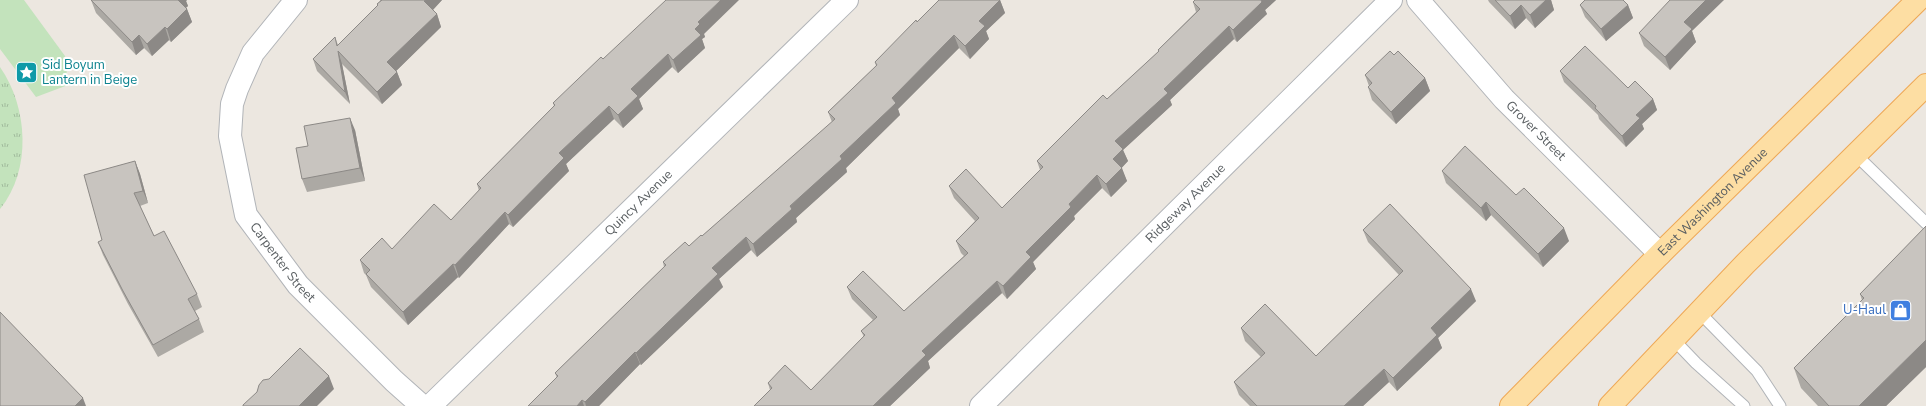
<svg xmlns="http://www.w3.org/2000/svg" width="1926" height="406" viewBox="0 0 1926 406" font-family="'Nunito Sans',sans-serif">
<defs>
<pattern id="grass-tufts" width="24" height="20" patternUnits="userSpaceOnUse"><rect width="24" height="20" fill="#c3e3bc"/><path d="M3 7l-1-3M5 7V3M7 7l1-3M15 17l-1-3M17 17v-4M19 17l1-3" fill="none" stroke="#a1bb9c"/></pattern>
</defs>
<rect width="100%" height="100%" fill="#ece7e0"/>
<!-- grass -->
<path fill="url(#grass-tufts)" d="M0 67C28 107 32 170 0 209Z"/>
<!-- green -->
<path fill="#c3e3bc" d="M0 0H24L65 56 68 85 36 97 0 49Z"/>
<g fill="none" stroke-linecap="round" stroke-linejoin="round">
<defs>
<path id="service" d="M1856 155 1926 223
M1699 312 1757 371 1780 406
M1673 339 1696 363 1744 406"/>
<g id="minor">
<path id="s1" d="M296 0 253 53 237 89 232 104 230 136 246 215 298 285 394 381 422 406"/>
<path id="s2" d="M1418 0 1504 99 1660 254"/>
<path id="s3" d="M430 406 847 0"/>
<path id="s4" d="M981 406 1391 0"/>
</g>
<g id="primary">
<path id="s5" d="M1511 406 1660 254 1918 0"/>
<path d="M1610 406 1745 264 1926 85"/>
</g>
</defs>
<!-- service casing -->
<use href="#service" stroke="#b1b4b8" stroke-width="13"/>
<!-- minor casing -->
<use href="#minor" stroke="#b1b4b8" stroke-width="24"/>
<!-- primary casing -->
<use href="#primary" stroke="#eea856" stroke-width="24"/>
<!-- service -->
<use href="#service" stroke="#fff" stroke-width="11"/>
<!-- minor -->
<use href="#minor" stroke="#fff" stroke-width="22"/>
<!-- primary -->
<use href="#primary" stroke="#fddea3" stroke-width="22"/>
</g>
<!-- wall -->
<path fill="#aca9a4" d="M91 0H187L186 1 188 6 186 8 187 9 192 22 171 42 169 40 152 56 144 48 136 55 96 13Z
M380 0H442L433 10 437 14 441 27 396 71 397 72 402 85 382 104 342 64 350 104 317 71 313 59 335 37 338 45 378 6 377 4 380 1Z
M1000 0 1005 13 986 31 989 39 970 59 959 48 898 109 900 115 846 168 847 172 796 218 797 222 757 257 751 250 719 279 723 287 641 365 640 364 599 406H528L557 378 555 373 664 267 663 262 689 246 702 236 832 122 828 112 876 66 875 62 917 22Z
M1195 0H1276L1265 10 1267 14 1237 42 1234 39 1170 100 1172 105 1123 150 1128 161 1121 168 1127 181 1111 197 1102 188 1074 216 1075 219 1033 262 1036 269 1007 299 1002 293 928 361 930 368 890 406 770 390 768 383 811 390 864 337 861 331 873 320 852 299 847 287 904 311 964 256 961 253 956 241 975 221 954 198 949 186 1002 208 1040 170 1037 161 1107 99 1158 52V50L1196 12 1193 2Z
M1488 0H1551L1554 10 1535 28 1526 18 1515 29 1489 2Z
M1580 5H1628L1633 18 1606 41 1585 17Z
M1692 31 1696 42 1670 70 1644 46 1639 33Z
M704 34 705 37 702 39 705 48 678 73 672 67 639 99 643 109 623 128 614 119 566 164 569 171 513 227 509 224 459 278 458 277 408 325 371 287 366 275 364 273 360 260 392 249 451 220 479 191 477 184 554 106 553 103 603 59Z
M1394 55 1425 78 1430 91 1396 124 1372 100 1368 87 1369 86 1365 75Z
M1560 71 1628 88 1653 99 1657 110 1642 124 1644 129 1626 147 1599 119 1598 115 1564 82Z
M355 130 365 181 307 192 302 179 308 146Z
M135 161 140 174 148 203 140 206 154 236 197 294 202 307 195 311 199 319 204 332 158 357 128 304 103 255 98 242 102 240Z
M1442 171 1569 241 1543 267 1491 215 1486 221 1446 183Z
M1926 226V367L1886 406H1818L1801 388 1794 368 1862 300 1860 294Z
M1363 230 1476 301 1438 338 1442 348 1397 391 1389 382 1363 406H1250L1239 395 1234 382 1261 357 1245 341 1241 328 1316 356 1399 275 1368 242Z"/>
<!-- shaded-wall -->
<path fill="#8c8986" d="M178 0H187L186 1 188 6 182 11Z
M426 0H442L429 14 424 1Z
M721 0H739L704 34 705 37 702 39 705 48 678 73 673 60 695 29 698 22Z
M1000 0 1005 13 986 31 989 39 970 59 965 46 979 21Z
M1260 0H1276L1265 10 1267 14 1237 42 1233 30Z
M1546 0H1551L1554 10 1535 28 1530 15Z
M1706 0H1724L1692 31 1696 42 1670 70 1665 57 1684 22Z
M1521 5 1526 18 1515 29 1510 16Z
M1628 5 1633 18 1606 41 1601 29Z
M187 9 192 22 171 42 167 29Z
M437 14 441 27 392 75 387 62Z
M1229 26 1234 39 1170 100 1172 105 1123 150 1128 161 1118 172 1113 159 1115 141 1164 89Z
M165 27 169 40 152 56 147 44Z
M139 35 144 48 136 55 132 42Z
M954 35 959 48 898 109 900 115 846 168 847 172 796 218 797 222 757 257 753 244 840 156 892 98Z
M338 51 342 64 350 104 345 92Z
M668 54 672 67 639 99 643 109 623 128 618 115 631 89Z
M397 72 402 85 382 104 377 92Z
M1425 78 1430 91 1396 124 1391 112Z
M1653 99 1657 110 1642 124 1644 129 1626 147 1622 136 1636 115Z
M609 106 614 119 566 164 569 171 513 227 508 215 559 153Z
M350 118 355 130 365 181 360 168Z
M135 161 140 174 148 203 143 191Z
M1122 168 1127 181 1111 197 1106 184Z
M1097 175 1102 188 1074 216 1075 219 1033 262 1036 269 1007 299 1003 286 1026 252 1069 204Z
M1486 202 1491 215 1486 221 1481 208Z
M505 212 509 224 459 278 455 265Z
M1564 228 1569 241 1543 267 1538 254Z
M746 237 751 250 719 279 723 287 641 365 636 353 712 268Z
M453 264 458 277 408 325 403 312Z
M997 281 1002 293 928 361 930 368 890 406H873L922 351Z
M1471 289 1476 301 1438 338 1442 348 1397 391 1393 378 1431 328Z
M1926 340V367L1886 406H1859Z
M635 352 640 364 599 406H586L585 402Z
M1384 369 1389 382 1363 406H1344Z
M329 376 334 389 317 406H299Z
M83 398 86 406H75Z
M582 400 584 406H577Z"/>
<!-- building -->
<path fill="#c8c4bf" stroke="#8c8986" d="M91 0H178L187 9 167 29 165 27 147 44 139 35 132 42Z
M382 0H426L424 1 437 14 387 62 397 72 377 92 338 51 345 92 313 59 335 37 337 46 378 5 377 4Z
M666 0H721L698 22 700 24 695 29 701 35 673 60 668 54 631 89 638 96 618 115 609 106 559 153 564 158 508 215 505 212 455 265 453 264 403 312 366 274 370 270 360 260 382 238 392 249 434 204 451 220 481 188 477 184 555 105 553 103 601 57 603 59Z
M939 0H1000L979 21 985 26 965 46 954 35 892 98 896 103 840 156 842 159 790 206 792 209 753 244 746 237 712 268 718 274 636 353 635 352 585 402 582 400 577 406H528L558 376 555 373 666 265 663 262 685 242 689 246 701 235 702 236 835 119 828 112 877 65 875 62 916 20 917 22Z
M1195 0H1261L1262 2 1233 30 1229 26 1164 89 1168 93 1115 141 1123 149 1113 159 1122 168 1106 184 1097 175 1069 204 1071 207 1026 252 1031 257 1003 286 997 281 922 351 926 355 873 406H754L772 388 768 383 785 365 811 390 865 335 861 331 877 317 847 287 863 271 904 311 968 253 956 241 979 218 949 186 966 169 1002 208 1043 167 1037 161 1103 95 1107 99 1159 51 1158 50 1200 9 1193 2Z
M1495 0H1546L1530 15 1521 5 1510 16Z
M1585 0H1623L1628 5 1601 29 1580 5Z
M1670 0H1706L1684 22 1692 29 1665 57 1639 33Z
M1585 46 1628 88 1635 81 1653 99 1636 115 1640 118 1622 136 1595 108 1596 106 1560 71Z
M1390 51 1394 55 1398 51 1425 78 1391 112 1368 87 1372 83 1365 75Z
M350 118 360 168 302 179 296 148 308 146 304 126Z
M1465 146 1516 195 1524 188 1564 228 1538 254 1486 202 1481 208 1442 171Z
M135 161 143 191 134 193 154 236 164 231 197 294 188 299 199 319 153 345 123 291 98 242 102 240 84 175Z
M1390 204 1471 289 1431 328 1437 335 1393 378 1384 369 1344 406H1257L1234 382 1265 353 1241 328 1265 304 1316 356 1403 271 1363 230Z
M1926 226V340L1859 406H1829L1794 368 1864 298 1860 294Z
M0 312 83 398 75 406H0Z
M300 348 329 376 299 406H243V405L257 392 259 385 263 380 269 379Z"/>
<!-- icons -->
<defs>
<symbol id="sight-square" viewBox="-11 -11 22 22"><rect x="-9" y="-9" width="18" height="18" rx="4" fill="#0f9aa8" stroke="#fff"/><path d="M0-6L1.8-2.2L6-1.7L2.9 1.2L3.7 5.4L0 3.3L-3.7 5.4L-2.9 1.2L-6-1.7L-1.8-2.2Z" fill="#fff"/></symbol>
<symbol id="shop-square" viewBox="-11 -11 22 22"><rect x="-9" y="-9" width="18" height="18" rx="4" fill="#3f7fe0" stroke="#fff"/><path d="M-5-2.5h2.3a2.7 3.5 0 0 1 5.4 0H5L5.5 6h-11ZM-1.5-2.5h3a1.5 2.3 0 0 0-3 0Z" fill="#fff"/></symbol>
</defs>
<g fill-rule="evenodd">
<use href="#sight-square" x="14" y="60" width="25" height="25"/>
<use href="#shop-square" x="1888" y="298" width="25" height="25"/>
</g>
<g text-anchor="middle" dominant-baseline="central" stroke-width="4" stroke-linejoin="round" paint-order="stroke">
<!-- culture labels -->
<g font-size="13" fill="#0d838f" stroke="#fff" text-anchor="start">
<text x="42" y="65">Sid Boyum<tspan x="42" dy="15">Lantern in Beige</tspan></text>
</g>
<!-- street labels -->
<g font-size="13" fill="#595e61" stroke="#fff">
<text stroke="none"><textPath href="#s2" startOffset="176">Grover Street</textPath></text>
<text stroke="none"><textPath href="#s5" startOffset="287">East Washington Avenue</textPath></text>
<text stroke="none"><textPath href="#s3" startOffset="291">Quincy Avenue</textPath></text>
<text stroke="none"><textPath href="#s4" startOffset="288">Ridgeway Avenue</textPath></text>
<text stroke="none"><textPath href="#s1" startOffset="296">Carpenter Street</textPath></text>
</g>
<!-- shop labels -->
<g font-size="13" fill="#366cbe" stroke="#fff" text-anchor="end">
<text x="1886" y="310">U-Haul</text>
</g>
</g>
</svg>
